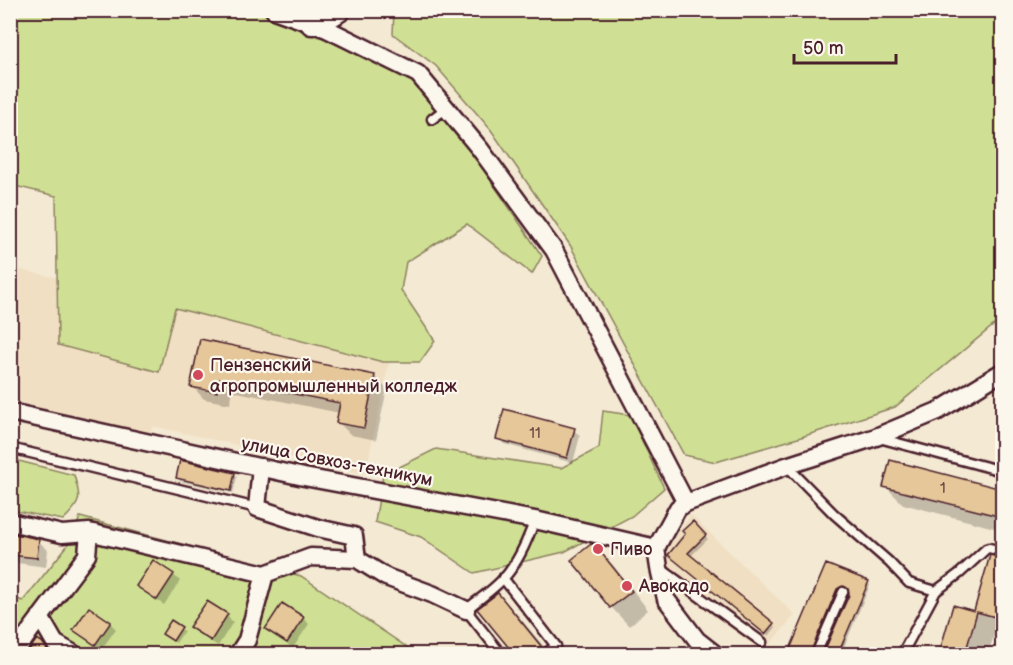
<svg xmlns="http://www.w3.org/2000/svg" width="1013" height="665" viewBox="0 0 1013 665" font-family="'Balsamiq Sans',sans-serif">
<rect width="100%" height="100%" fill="#f4e9d3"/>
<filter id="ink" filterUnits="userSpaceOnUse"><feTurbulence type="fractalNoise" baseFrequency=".0167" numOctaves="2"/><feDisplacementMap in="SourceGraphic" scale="12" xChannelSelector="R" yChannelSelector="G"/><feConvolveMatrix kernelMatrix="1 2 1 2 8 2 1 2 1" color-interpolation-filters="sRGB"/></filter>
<g filter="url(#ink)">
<!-- built -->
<path fill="#f0dfc2" d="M11 268 392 349 365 474 153 426 150 435 11 401Z
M691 515 795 615 763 652 672 586 662 552Z"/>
<!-- green -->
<path fill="#cfe094" stroke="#8c8060" stroke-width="1.5" d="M394 10 1002 11V286L995 324 895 407 798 438 716 462 684 455 570 245 491 130 436 66 393 34Z
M11 11H263L280 16 410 76 474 156 542 256 532 274 467 224 406 262 401 290 435 341 420 362H383L175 308 159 372 58 345 56 196 11 185Z
M603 411 630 415 664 488 632 516 564 552 474 573 421 537 375 522 383 475 436 449 561 468 599 448Z
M11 459 74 475C81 500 82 502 63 520L11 510Z
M80 517 301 576 417 654H11V597L23 601 71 541Z"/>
<!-- shadow -->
<path fill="#0003" d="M10 215 16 221 11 242H10Z
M10 280 19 287 10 329Z
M201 341 374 376 387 389 376 440 351 435 338 422 340 413 232 391 230 404 204 399 192 386Z
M574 430 580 436 573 463 504 444 497 438Z
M891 462 1002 490V530L903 504 885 486Z
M234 474 237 477 233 493 180 481 178 478Z
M693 523 708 539 690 557 776 627 769 636 673 558Z
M10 534 38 541 48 550 46 567 10 562Z
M594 546 613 565 648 610 629 626 611 607 573 560Z
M991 557 1002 560V631L996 629 988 654H940L954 607 975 613Z
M153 562 174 575 180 581 164 605 144 592 138 586Z
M827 566 868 583 870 585 841 654H824L850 595V589L846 587 839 592 812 654H790Z
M498 595 516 613 550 654H516L479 609Z
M207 603 227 616 233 622 218 646 197 633 191 627Z
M303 618 309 624 293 648 273 635 267 629Z
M171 622 184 631 176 643 167 636Z
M110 623 116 629 101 650 81 636 75 630Z
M41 643 52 654H30L29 653Z"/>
<!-- building -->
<path fill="#e5c799" stroke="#4a1f2b" stroke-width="1.5" d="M200 339 375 375 364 428 336 423 340 403 220 379 217 392 190 387Z
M504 409 575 428 567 458 496 439Z
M180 460 235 473 231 491 176 478Z
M890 460 1002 489V517L883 487Z
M693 521 706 535 688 553 774 623 765 634 668 555 685 534 682 531Z
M10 533 39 539 37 558 10 555Z
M591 544 595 545 632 591 610 608 571 560Z
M990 555 1002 558V607L999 618 977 612 965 654H939L953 605 974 611Z
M153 560 174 574 157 600 136 586Z
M826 564 869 581 838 654H823L849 595 848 589 843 586 837 589 810 654H788Z
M498 593 541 646 531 654H514L477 609Z
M207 601 228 614 211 641 189 627Z
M282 603 304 617 287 643 265 629Z
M89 607 111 622 95 645 73 630Z
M171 620 182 627 173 641 162 634Z
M37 639 42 642 47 649 44 654H26Z"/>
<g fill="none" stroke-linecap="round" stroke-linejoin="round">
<defs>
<path id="lane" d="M432 119 445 109 447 110
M879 438 1002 471
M10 448 257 508
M787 466 834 514 889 562 909 583 936 591
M660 568 762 642
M503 578 556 646 545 654
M501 654 466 610C480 598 498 587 509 572 521 556 528 538 535 520
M816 654 843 592
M902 654 936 591 960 573 986 549 989 548 1002 551"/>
<path id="street" d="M274 10 327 29 418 74 480 149 554 250 686 503 678 508 656 548 659 568 666 599 697 640 715 654
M10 412 304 477 535 520 656 548
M261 467 257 508 318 528 354 536 357 559 386 577 432 594 466 610
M686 503 786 466 876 437 938 411 1002 372
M10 522 62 534 89 532 265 574 311 557 357 559
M40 617 55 643 74 654
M14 654 30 631 87 555 89 532
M238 654 247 640 265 574"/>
<path id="secondary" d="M307 10 312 23 325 19 339 10"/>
</defs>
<!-- lane casing -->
<use href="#lane" stroke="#4a1f2b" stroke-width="13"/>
<!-- street casing -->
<use href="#street" stroke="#4a1f2b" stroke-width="21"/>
<!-- secondary casing -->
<use href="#secondary" stroke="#4a1f2b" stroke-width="27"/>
<!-- lane -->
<use href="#lane" stroke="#fbf7ec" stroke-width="8"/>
<!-- street -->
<use href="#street" stroke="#fbf7ec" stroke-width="16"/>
<!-- secondary -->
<use href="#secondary" stroke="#fbf7ec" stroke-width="22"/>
</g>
</g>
<!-- markers -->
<g fill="#d1495b" stroke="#fbf7ec" stroke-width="2">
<circle cx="198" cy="375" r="6"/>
<circle cx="598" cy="549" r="6"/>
<circle cx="627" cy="586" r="6"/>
</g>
<g text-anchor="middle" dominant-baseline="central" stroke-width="4.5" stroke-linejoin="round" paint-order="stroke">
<!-- number labels -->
<g font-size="15" fill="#714946">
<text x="535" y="433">11</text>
<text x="943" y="488">1</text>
</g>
<!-- poi labels -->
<g font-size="18" fill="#4a1f2b" stroke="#fbf7ec" text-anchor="start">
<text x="210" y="365">Пензенский<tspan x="210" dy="21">агропромышленный колледж</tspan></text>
<text x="610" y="549">Пиво</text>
<text x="639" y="586">Авокадо</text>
</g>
<!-- street labels -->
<g font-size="18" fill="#4a1f2b" stroke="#fbf7ec">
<text transform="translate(337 462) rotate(11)">улица Совхоз-техникум</text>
</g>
</g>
<!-- margin -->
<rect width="1013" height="665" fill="none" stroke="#fbf7ec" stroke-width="36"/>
<rect x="18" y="18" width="977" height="629" fill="none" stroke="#4a1f2b" stroke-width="2" filter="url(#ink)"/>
<!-- scale -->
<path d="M794 54v9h102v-9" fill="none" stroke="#4a1f2b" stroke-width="3"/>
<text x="803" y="54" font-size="18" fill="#4a1f2b" stroke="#fbf7ec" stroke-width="4.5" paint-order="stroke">50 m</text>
</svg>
